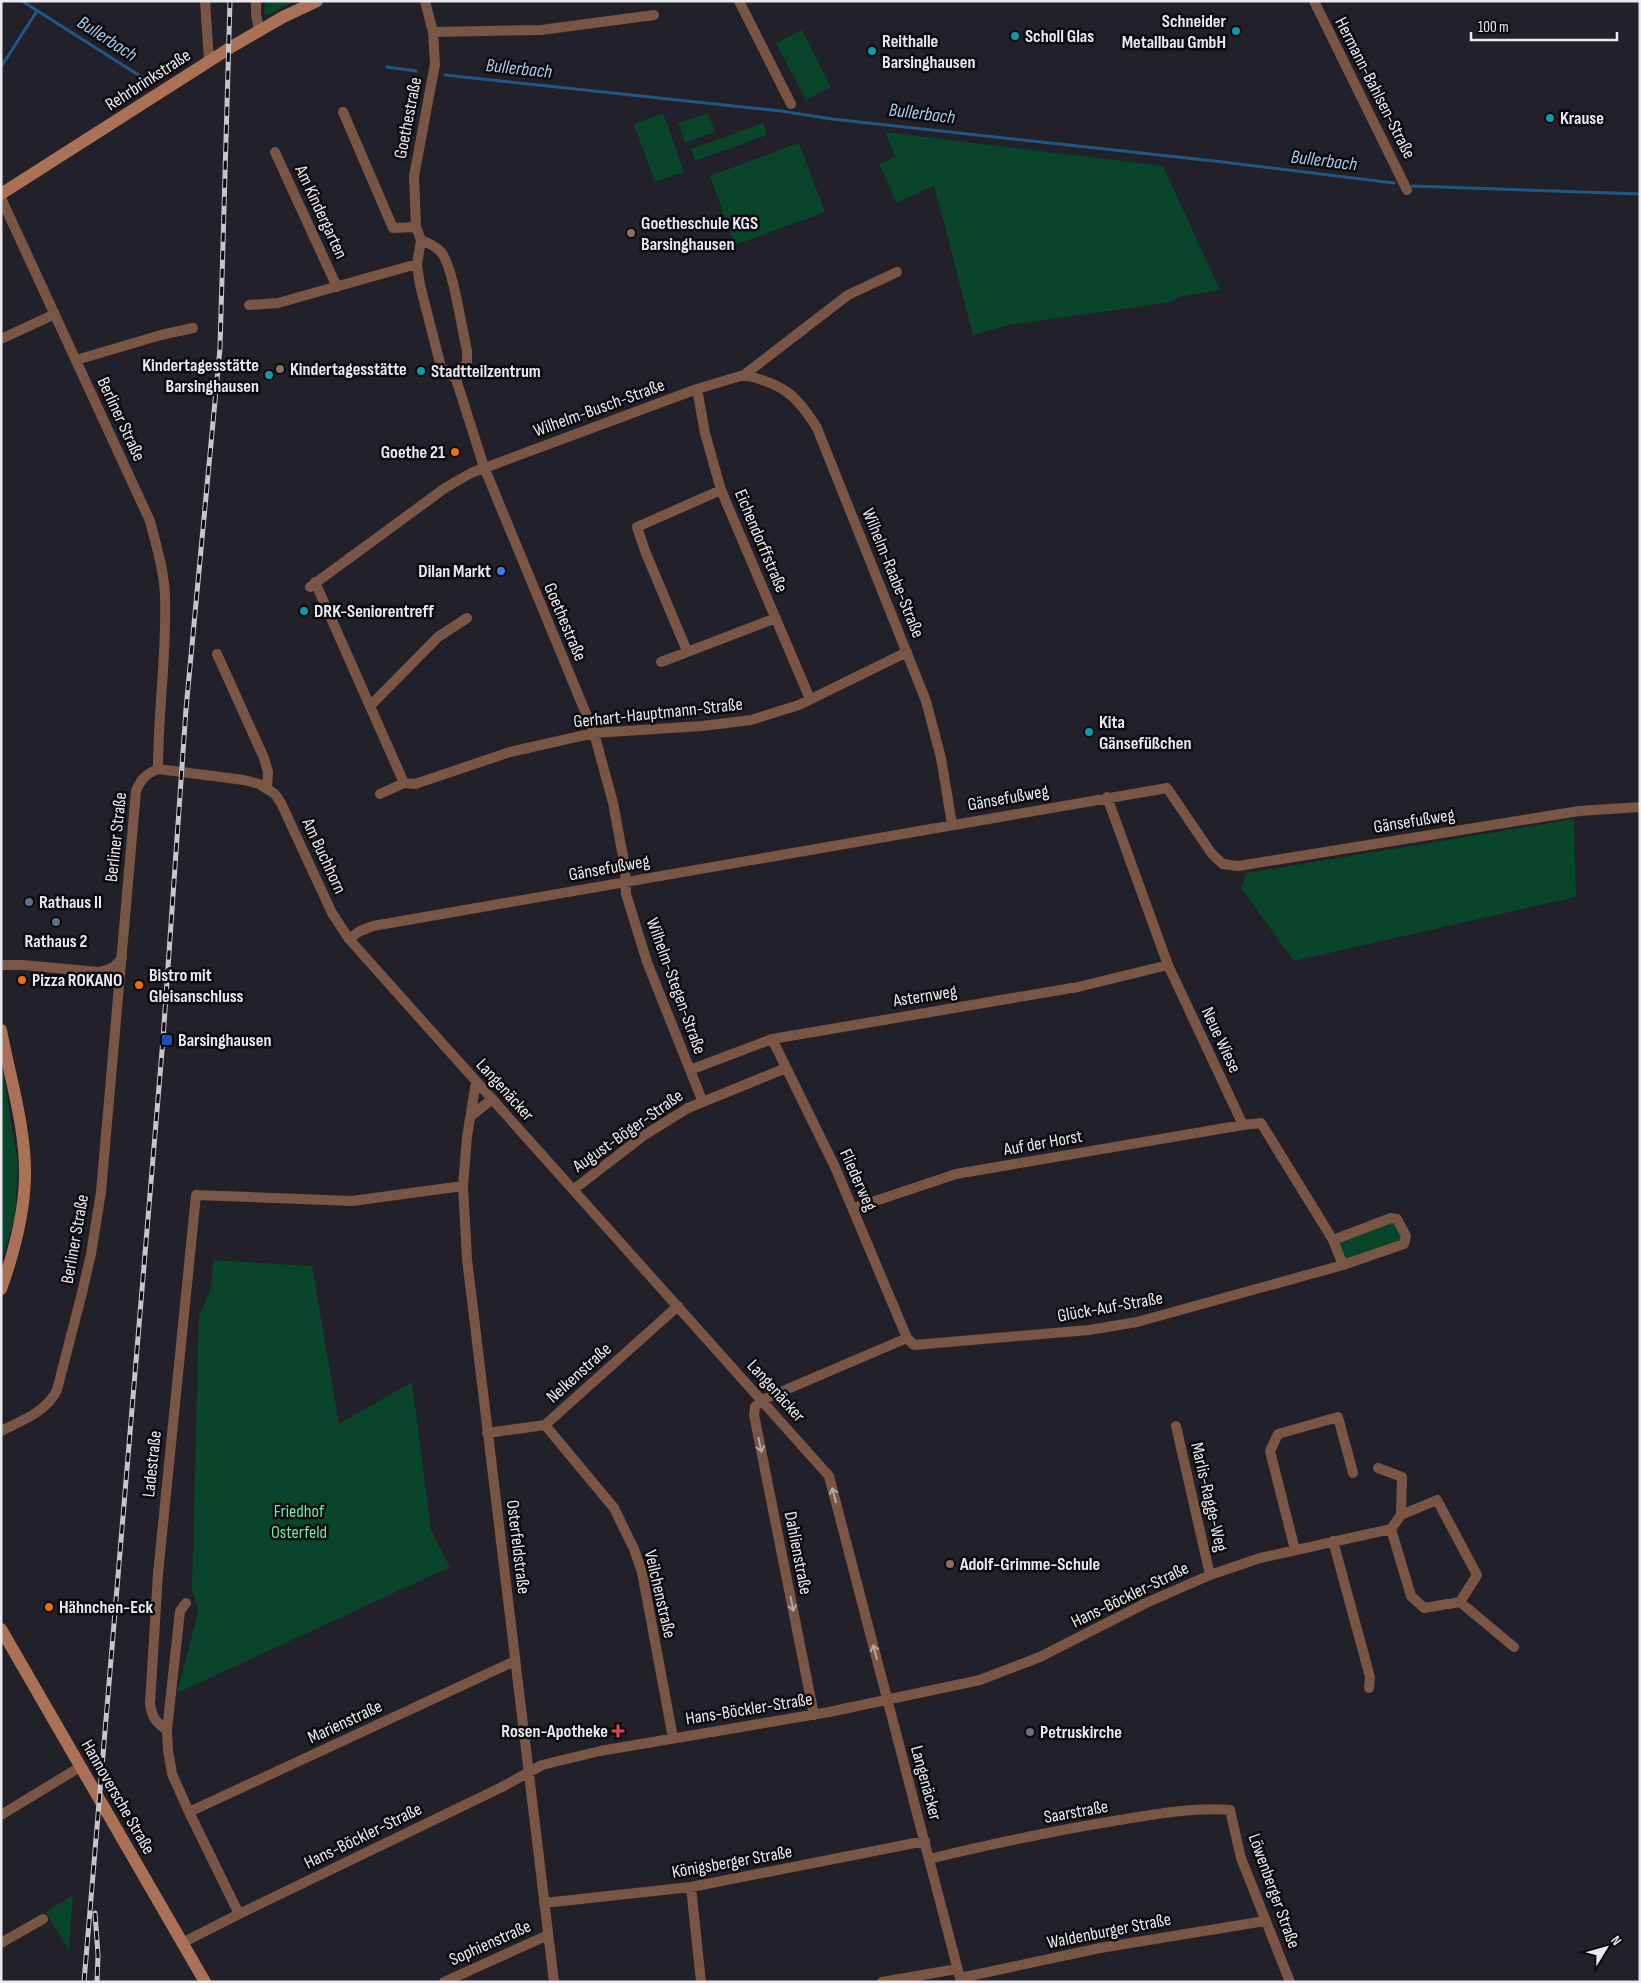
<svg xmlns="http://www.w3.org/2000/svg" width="1641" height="1983" viewBox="0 0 1641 1983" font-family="'Sofia Sans Condensed',sans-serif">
<rect width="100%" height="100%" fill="#222028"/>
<!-- green -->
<path fill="#09452b" d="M265 1H294L268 15 264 14Z
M802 30 831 87 806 100 776 43Z
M663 113 684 172 655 182 634 124Z
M708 113 715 132 685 143 678 123Z
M763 123 767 135 695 161 691 149Z
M885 132 1163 166 1220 290 1178 297 1173 302 1008 325 973 335 934 185 897 203 879 164 896 157Z
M799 143 825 212 735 245 710 176Z
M1574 819 1576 897 1294 961 1241 888 1247 873Z
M1 1059 18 1164 15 1218 4 1254 1 1256Z
M1397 1219 1404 1244 1343 1265 1333 1240Z
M213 1260 312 1266 339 1424 412 1382 431 1530 450 1567 177 1693 196 1620 198 1607 192 1590 199 1314C210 1297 213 1280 213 1260Z
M73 1895 69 1950 46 1913 47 1911Z"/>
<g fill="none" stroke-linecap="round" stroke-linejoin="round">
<!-- stream -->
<path stroke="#1f5887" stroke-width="3" d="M22 1 151 83
M1 67 37 11
M387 67 416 71
M445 75 781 111 832 119 1214 161 1394 183
M1412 186 1640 194"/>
<!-- street -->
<path stroke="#795545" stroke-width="10" d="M205 1 209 61
M256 1V14L259 30
M425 1 433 32 435 64 414 176 416 227 421 240 417 264 420 285 441 367 456 379 484 467 594 733 613 803 625 867 626 894 647 962 702 1100
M739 1 791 104
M1314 1 1407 190
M433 32 541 30 654 15
M343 112 393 228 416 227
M275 152 337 287
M1 198 150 521C156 545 164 570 165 596 167 653 158 711 158 769
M421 240C429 243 435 246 441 252 453 266 462 330 467 351V362L456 379
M249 305 278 303 417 264
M1 339 55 314
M76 360 161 335 193 328
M744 375C783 384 796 394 817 428L926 701 941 758 952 824
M697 389 705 433 721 490 810 699
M315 582 404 783 380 794
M310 587 445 488 471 473 697 389 744 375 848 295 897 272
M687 651 645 551 637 527 721 490
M217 654 264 758 268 772 267 788
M661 662 776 618
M370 706 438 637 467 618
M404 783 415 784 510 752 594 733 702 726 751 720 799 705 907 652
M1107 797 1168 965 1243 1125 1261 1123 1333 1240 1343 1265
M349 939 360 931 373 926 1167 788 1212 854 1223 864 1238 866 1579 811 1640 807
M1 965H23L99 972C110 970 115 967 122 958
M772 1039 835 1167 907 1338 914 1345 1089 1330 1137 1322 1343 1265 1404 1244 1406 1236 1397 1219 1391 1218 1333 1240
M690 1070 772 1039 1078 987 1168 965
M476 1082 467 1137 463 1186 467 1259 554 1982
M471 1116 492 1099
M573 1190 643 1136 688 1108 786 1068
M854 1208 956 1174 1243 1125
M545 1425 614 1508 634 1549 642 1572 673 1738
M1176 1426 1210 1575
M1 1431C23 1420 46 1412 57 1390L82 1293 91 1254 101 1192 136 791C141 779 146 774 158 769L244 780 259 784 275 794 281 803 332 913 349 939 829 1476 961 1982
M487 1433 545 1425 678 1306
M1391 1529 1411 1596 1424 1608 1460 1602 1477 1575 1437 1500 1401 1515
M1333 1541 1370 1677 1369 1688
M1295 1550 1270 1451 1278 1434 1338 1417 1353 1473
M1460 1602 1514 1647
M186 1603 180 1611 167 1730 168 1750 172 1774 189 1812 239 1914
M814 1715 754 1415 755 1407 762 1400 907 1338
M167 1730C156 1723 152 1717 150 1704L158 1574 196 1195 352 1201 463 1186
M189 1812 515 1661
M1 1815 80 1767
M929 1859C992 1844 1056 1830 1120 1820 1157 1814 1193 1807 1230 1810L1241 1858 1290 1982
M691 1887 701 1982
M544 1903 691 1887 925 1841
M1 1943 43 1919
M182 1943 239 1914 502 1787 542 1765 600 1751 829 1712 980 1680 1040 1657 1146 1603 1210 1575 1260 1558 1391 1529 1401 1515 1402 1477 1378 1468
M960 1978 1100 1948 1265 1921
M444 1982 548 1935
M882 1982 957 1969"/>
<!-- secondary -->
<path stroke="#ab7157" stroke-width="12" d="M1 194 233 46 283 17 317 1
M1 1030C10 1078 26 1128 25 1177 24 1215 14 1253 1 1289
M1 1629 205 1982"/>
<defs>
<path id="rail" d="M95 1913 98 1955 97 1982
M84 1982 163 1039 186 709 220 348 230 1"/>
</defs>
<!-- rail casing -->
<use href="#rail" stroke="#c5c5cb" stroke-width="5"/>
<!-- rail -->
<use href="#rail" stroke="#0b0b0e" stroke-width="3" stroke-dasharray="9" stroke-linecap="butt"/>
</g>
<!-- one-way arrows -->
<defs><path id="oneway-shaft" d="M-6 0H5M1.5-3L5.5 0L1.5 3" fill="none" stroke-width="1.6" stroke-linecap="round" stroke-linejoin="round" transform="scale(1.25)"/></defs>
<g stroke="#b7a6a2">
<use href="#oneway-shaft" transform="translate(760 1445) rotate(78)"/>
<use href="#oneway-shaft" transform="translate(834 1495) rotate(-105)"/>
<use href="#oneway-shaft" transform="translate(792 1604) rotate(79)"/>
<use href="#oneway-shaft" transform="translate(875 1652) rotate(-105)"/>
</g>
<!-- markers -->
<g fill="#0f9aa8" stroke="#0b0b0e" stroke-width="2">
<circle cx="1236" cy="31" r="5"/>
<circle cx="1015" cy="36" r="5"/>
<circle cx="872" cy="51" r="5"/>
<circle cx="1550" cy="118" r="5"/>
<circle cx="421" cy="371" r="5"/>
<circle cx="269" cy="375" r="5"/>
<circle cx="304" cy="611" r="5"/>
<circle cx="1089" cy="732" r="5"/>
</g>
<g fill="#8d6e63" stroke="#0b0b0e" stroke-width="2">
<circle cx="631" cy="233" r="5"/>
<circle cx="280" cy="369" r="5"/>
<circle cx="950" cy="1564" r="5"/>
</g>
<g fill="#e8710a" stroke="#0b0b0e" stroke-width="2">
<circle cx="455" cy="452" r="5"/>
<circle cx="22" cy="980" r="5"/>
<circle cx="139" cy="985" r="5"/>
<circle cx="49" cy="1607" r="5"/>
</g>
<circle fill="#3f7fe0" stroke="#0b0b0e" stroke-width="2" cx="501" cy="571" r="5"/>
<g fill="#5c6f8a" stroke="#0b0b0e" stroke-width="2">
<circle cx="29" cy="902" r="5"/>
<circle cx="56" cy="922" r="5"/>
</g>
<rect fill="#1a4fb4" stroke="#0b0b0e" stroke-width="2" x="161" y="1034" width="12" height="12" rx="2.5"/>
<path fill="#e0444e" stroke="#0b0b0e" stroke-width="2" d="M615.5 1723.5h5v5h5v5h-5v5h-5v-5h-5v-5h5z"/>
<circle fill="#6b7280" stroke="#0b0b0e" stroke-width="2" cx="1030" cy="1732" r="5"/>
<g text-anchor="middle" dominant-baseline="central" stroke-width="5" stroke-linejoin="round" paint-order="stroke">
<!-- poi labels -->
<g font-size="18" font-weight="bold" fill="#e9e9ee" stroke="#0b0b0e" text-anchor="start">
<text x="1226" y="21" text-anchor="end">Schneider<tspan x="1226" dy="21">Metallbau GmbH</tspan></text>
<text x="1025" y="36">Scholl Glas</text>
<text x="882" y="41">Reithalle<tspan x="882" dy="21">Barsinghausen</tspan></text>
<text x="1560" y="118">Krause</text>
<text x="641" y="223">Goetheschule KGS<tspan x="641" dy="21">Barsinghausen</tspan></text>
<text x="259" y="365" text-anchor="end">Kindertagesstätte<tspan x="259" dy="21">Barsinghausen</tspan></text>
<text x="290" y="369">Kindertagesstätte</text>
<text x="431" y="371">Stadtteilzentrum</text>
<text x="445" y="452" text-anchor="end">Goethe 21</text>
<text x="491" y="571" text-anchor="end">Dilan Markt</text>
<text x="314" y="611">DRK-Seniorentreff</text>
<text x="1099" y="722">Kita<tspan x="1099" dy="21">Gänsefüßchen</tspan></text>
<text x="39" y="902">Rathaus II</text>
<text x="56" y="941" text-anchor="middle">Rathaus 2</text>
<text x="149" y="975">Bistro mit<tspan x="149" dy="21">Gleisanschluss</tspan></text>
<text x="32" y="980">Pizza ROKANO</text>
<text x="178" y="1040">Barsinghausen</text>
<text x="960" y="1564">Adolf-Grimme-Schule</text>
<text x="59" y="1607">Hähnchen-Eck</text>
<text x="608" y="1731" text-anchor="end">Rosen-Apotheke</text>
<text x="1040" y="1732">Petruskirche</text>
</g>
<!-- street labels -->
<g font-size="18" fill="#e9e9ee" stroke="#0b0b0e">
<text transform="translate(148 80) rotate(-33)">Rehrbrinkstraße</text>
<text transform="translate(1375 88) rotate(63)">Hermann-Bahlsen-Straße</text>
<text transform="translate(408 118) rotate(-79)">Goethestraße</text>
<text transform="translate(321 212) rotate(65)">Am Kindergarten</text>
<text transform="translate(599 408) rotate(-20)">Wilhelm-Busch-Straße</text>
<text transform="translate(121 419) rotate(65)">Berliner Straße</text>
<text transform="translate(761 541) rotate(67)">Eichendorffstraße</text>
<text transform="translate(893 573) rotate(68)">Wilhelm-Raabe-Straße</text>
<text transform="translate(565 622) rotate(67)">Goethestraße</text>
<text transform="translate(658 713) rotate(-6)">Gerhart-Hauptmann-Straße</text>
<text transform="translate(1008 798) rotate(-10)">Gänsefußweg</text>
<text transform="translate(1414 821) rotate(-9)">Gänsefußweg</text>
<text transform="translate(116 837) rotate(-84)">Berliner Straße</text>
<text transform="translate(324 856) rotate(65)">Am Buchhorn</text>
<text transform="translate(609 868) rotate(-10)">Gänsefußweg</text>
<text transform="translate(676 986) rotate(70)">Wilhelm-Stegen-Straße</text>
<text transform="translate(925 996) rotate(-9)">Asternweg</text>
<text transform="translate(1221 1040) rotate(65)">Neue Wiese</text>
<text transform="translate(505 1090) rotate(48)">Langenäcker</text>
<text transform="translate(628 1131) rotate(-35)">August-Böger-Straße</text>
<text transform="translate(1043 1143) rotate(-10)">Auf der Horst</text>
<text transform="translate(858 1180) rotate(66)">Fliederweg</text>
<text transform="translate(75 1239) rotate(-80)">Berliner Straße</text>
<text transform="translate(1110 1307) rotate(-10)">Glück-Auf-Straße</text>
<text transform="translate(579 1373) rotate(-42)">Nelkenstraße</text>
<text transform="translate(776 1391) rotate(48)">Langenäcker</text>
<text transform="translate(152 1464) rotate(-84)">Ladestraße</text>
<text transform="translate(1209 1497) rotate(77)">Marlis-Ragge-Weg</text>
<text transform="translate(518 1547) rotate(83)">Osterfeldstraße</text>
<text transform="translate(798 1553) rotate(79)">Dahlienstraße</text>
<text transform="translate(660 1594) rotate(77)">Veilchenstraße</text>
<text transform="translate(1130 1595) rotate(-26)">Hans-Böckler-Straße</text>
<text transform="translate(749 1709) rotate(-9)">Hans-Böckler-Straße</text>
<text transform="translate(345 1722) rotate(-25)">Marienstraße</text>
<text transform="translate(926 1783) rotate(75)">Langenäcker</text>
<text transform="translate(118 1797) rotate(60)">Hannoversche Straße</text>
<text transform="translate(1076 1812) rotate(-10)">Saarstraße</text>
<text transform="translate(363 1836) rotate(-26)">Hans-Böckler-Straße</text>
<text transform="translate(732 1862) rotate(-10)">Königsberger Straße</text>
<text transform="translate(1274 1891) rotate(70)">Löwenberger Straße</text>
<text transform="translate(1109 1931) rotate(-11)">Waldenburger Straße</text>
<text transform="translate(490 1943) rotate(-24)">Sophienstraße</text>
</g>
<!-- park labels -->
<g font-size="18" fill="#67eda9" stroke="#0b0b0e">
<text x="299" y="1511">Friedhof<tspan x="299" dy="21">Osterfeld</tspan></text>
</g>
<!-- water labels -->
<g font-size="19" font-style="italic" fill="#a8cbed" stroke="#0b0b0e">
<text transform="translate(107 39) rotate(33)">Bullerbach</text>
<text transform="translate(519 69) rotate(6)">Bullerbach</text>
<text transform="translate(922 114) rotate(7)">Bullerbach</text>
<text transform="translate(1324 161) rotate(7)">Bullerbach</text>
</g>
</g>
<!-- border -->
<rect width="1641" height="1983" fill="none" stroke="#e9e9ee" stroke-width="5"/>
<!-- north arrow -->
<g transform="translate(1606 1948) rotate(53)" stroke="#0b0b0e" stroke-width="4" paint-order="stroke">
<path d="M0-4L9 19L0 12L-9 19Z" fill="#e9e9ee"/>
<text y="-8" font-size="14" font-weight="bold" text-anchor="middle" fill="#e9e9ee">N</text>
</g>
<!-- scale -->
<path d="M1471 32v8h146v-8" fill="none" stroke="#e9e9ee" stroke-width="2.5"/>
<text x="1478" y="32" font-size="15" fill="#e9e9ee" stroke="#0b0b0e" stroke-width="4" paint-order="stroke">100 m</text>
</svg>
